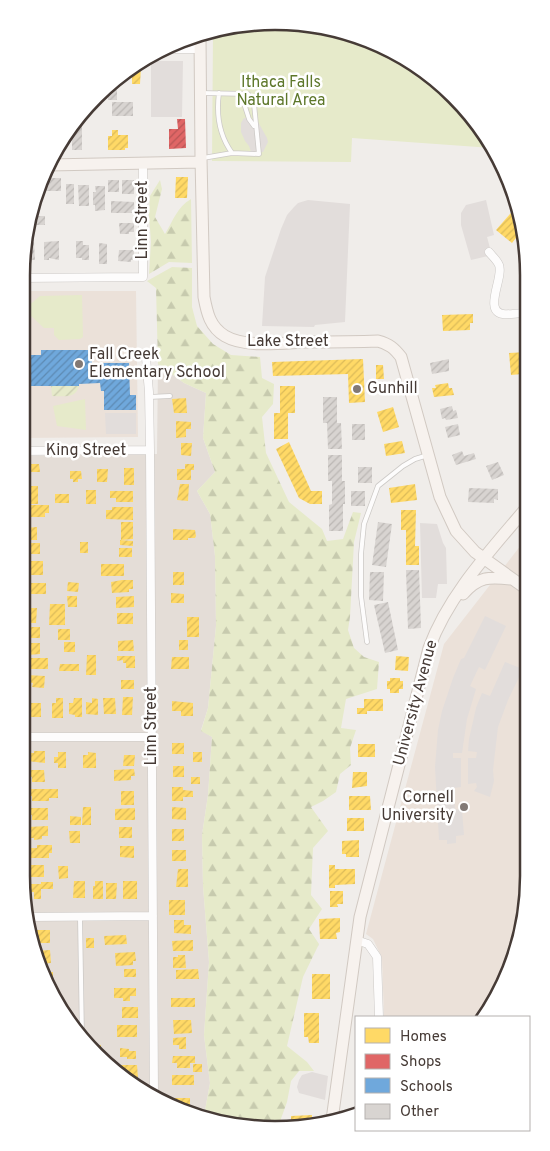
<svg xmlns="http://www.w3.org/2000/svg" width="550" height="1151" viewBox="0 0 550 1151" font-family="Overpass,sans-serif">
<defs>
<pattern id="forest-firs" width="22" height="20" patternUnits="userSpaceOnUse" patternTransform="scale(1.25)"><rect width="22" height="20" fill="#e6eaca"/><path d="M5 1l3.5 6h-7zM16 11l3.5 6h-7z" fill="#c7caae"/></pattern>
<pattern id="garden-furrows" width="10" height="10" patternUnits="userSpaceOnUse" patternTransform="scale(1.25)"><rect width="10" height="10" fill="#e6eaca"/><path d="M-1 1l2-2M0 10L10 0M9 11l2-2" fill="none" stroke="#c7caae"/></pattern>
<pattern id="homes-hatch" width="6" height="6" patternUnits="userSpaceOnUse" patternTransform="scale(1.25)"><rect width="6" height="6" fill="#ffd966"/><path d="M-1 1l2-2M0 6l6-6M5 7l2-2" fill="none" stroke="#dcbb59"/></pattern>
<pattern id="shops-hatch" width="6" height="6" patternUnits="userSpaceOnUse" patternTransform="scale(1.25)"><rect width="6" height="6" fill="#e06666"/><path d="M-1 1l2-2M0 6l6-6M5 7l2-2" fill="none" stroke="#b75555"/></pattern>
<pattern id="schools-hatch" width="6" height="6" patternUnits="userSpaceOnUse" patternTransform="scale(1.25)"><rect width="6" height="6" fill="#6fa8dc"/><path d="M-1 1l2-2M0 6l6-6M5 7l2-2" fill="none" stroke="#5d8ab3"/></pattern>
<pattern id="building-hatch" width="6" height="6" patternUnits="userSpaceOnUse" patternTransform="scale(1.25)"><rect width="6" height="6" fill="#d8d4d1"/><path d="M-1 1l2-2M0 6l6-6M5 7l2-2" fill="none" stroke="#bbb7b4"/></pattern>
</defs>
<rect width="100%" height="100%" fill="#f0edea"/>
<!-- residential -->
<path fill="#e4ddd7" d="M158 364 184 383 206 393 203 438 215 472 197 491 210 514 215 556 216 626 208 708 201 730 212 737 208 795 202 835 203 886 209 962 204 1035 210 1083 204 1116 134 1087 74 1031 35 958 21 876V456L157 454Z"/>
<!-- education -->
<path fill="#ebe1d9" d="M21 291H136L138 437 21 438Z
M528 536 529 876 509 973 482 1017H384L382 958 373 939 366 934 444 644Z"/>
<!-- forest -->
<path fill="url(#forest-firs)" d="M160 180 162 189 155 217 165 234C173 221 177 207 191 199L192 263 169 262 149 274 151 242 149 215 150 196Z
M172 267 192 268V307L197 326 213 344 231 355 260 357 262 378 274 384 273 404 262 417 266 453 289 502 322 529 327 541 343 539 353 512 361 513 354 542 350 617 348 630 354 648 364 657 379 662 377 689 346 699 341 728 356 730 350 748 351 765 340 774 336 792 323 801 311 807 328 831 313 848 311 895 322 909 309 929 319 944 303 977 287 1046 307 1062 314 1071H299L291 1081 287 1102 278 1127 225 1125 204 1116 210 1083 204 1035 209 962 203 886 202 835 208 795 212 737 201 731 208 708 216 626 215 556 210 514 197 491 215 472 203 438 206 393 184 383 158 364 156 288 147 281Z"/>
<!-- park -->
<path fill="#e6eaca" d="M275 21 372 41 430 74 476 120 492 148 352 138 351 162 212 161 213 34Z
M82 295 83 337 80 339 59 340 54 335V328H44L28 313 27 307 40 296Z
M85 399 86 430 57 426 53 406Z"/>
<!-- garden -->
<path fill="url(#garden-furrows)" d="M51 386H79C76 399 63 396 52 396Z"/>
<!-- parking -->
<path fill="#e2dddb" d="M151 61H183L182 117H151Z
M244 118 257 120 267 138 268 142 263 152H251L249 146 245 141 241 132V123Z
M308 200 350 204 345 322 315 325 314 327 262 326 265 277 281 229 287 215 294 207 298 203Z
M486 200 494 235 487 237 490 248 488 256 471 260 461 225V213L466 205Z
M105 413H136V434H106Z
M420 523 437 524 443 543 446 548 447 584H438L436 598H422Z
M485 616 506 626 485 670 479 667 470 686 476 689 467 719 462 753H453V758H461V787L454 788 455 809 462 810 464 835 456 836V843L447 844V840H439L435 767 438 730 442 711 453 678 461 659 464 658Z
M505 662 523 669 508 700 498 727 493 770 494 781 490 797 474 791 477 787 476 783 468 784V758H476L477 752 468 751 469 739 476 708 482 693 490 696Z
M312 1072 328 1076 325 1100 299 1093 297 1087 299 1080 302 1075Z"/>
<!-- homes -->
<path fill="url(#homes-hatch)" d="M138 67H141L140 84H132V78H128V74Z
M112 130H118V135H128V148H125V150H108V136H112Z
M176 177H188L187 198H175Z
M517 206 523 229 512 243 496 230Z
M519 284H527V298H522V295H520Z
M473 314V323H470V330L443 331 442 315Z
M527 352V376H522V374L511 375 509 353Z
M363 359 365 402 349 403 348 374 273 376 272 362Z
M376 365H383L384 379H376Z
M448 383 449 388H452L454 395 434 397 432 388H436L435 385Z
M280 386H295V413H288V439H274V413H280Z
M186 398 187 413H174L172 399Z
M393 407 399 427 383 432 377 412Z
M176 421 191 422V429H186V437L176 438Z
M523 440H527V461L524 462Z
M402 441 405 453 386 456 384 444Z
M289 442 311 491H322V504H310L299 498 276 449Z
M181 443H192L191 456 181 455Z
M25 464H39L40 472H26Z
M185 464H194V470H191V480H177V469H185Z
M124 468H134V485H124Z
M97 469H108L107 482H97Z
M70 471H81L82 479H78V482H73V479H70Z
M180 484H189L188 501 177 500Z
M415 484 417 500 391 503 389 488Z
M25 486H38V504H25Z
M86 490H96V504H86Z
M110 491H133V502H116V498H110Z
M55 494H69V503H55Z
M28 505H49V513H45V517H28Z
M112 507H133V520L106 519V510H112Z
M401 510H416L415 546H419V565H406V530H401Z
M121 522H133V539L121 540Z
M37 527V540H26V528Z
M173 529 195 530 196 536 195 538H188V540H173Z
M120 540 133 541V546L120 545Z
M80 542H88V553H80Z
M24 543H40V554H24Z
M119 548H132V557H119Z
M24 561H43V575H24Z
M101 564H124V576H101Z
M173 572H184V585H173Z
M122 580H133V589H129V592L112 593 111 582Z
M68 582 79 583 78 592 67 591Z
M30 583H46V594H26V587H30Z
M171 593 184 594V603H171Z
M67 596H77V607H68Z
M134 596V607L116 608V597Z
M50 604H65V625H49Z
M25 608H37L36 623H25Z
M117 613H133V624H117Z
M187 617H199V637H187Z
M27 627H40V638H27Z
M58 629H70V640H58Z
M133 640 134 651H118V641Z
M179 640H188V650H179Z
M64 642H75V652H64Z
M27 643H40V654L27 655Z
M87 655H96V675H86Z
M117 656H135V668H126V663H123V660L117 661Z
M396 656 409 657 408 671 395 670Z
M172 657H189V669H171Z
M29 658H48V669H29Z
M60 664H79V671H59Z
M26 675 45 676 44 688 32 687 33 683 26 682Z
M390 678H400V681H403V689H399V693H390V689H387V681H390Z
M121 680H134V689H121Z
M123 697H133L132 715H122Z
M56 698H63V718H52V703H56Z
M74 698H82V717H75V715L69 714V703H73Z
M92 698 98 699V715L86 714V702L92 703Z
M103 698H115L116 714H104Z
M364 699H383V711H367V714H357V708H364Z
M172 701 193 703V716H181V711H172Z
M28 703H41V717H30V712H26V709H28Z
M172 743H184V754H172Z
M358 744H375V757H358Z
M34 751H45V763L27 761V753H34Z
M58 752H66V768H58V763H54V757H58Z
M88 752 96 753V768H83V755H88Z
M193 752H202V762H193Z
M124 755H135L134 766H123Z
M173 766H184V777H173Z
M134 769 135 776H131V780L114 781V770Z
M27 770H44L45 782H32V777H28Z
M353 772H367V786L352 788Z
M191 777H200V784H191Z
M172 787H183V790L193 791V797H183V801H172Z
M28 789H58V798H49V801H32V796H28Z
M121 791H134V805H121Z
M349 796H370L371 810H349Z
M83 807H91V825H82Z
M172 807 186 808V820L172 819Z
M28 808H48V820H32V815H28Z
M135 808V820H115V809Z
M70 816 81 817V825H70Z
M347 818H364V831H347Z
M48 826V836H42V839L34 840V838H31V835H28V827Z
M119 827H132V838H119Z
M172 829H184V841H172Z
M69 831H80V843H70Z
M359 840V857H346V854H342V841Z
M37 845H52V853H49V858H31V848H37Z
M120 846H134V858L120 857Z
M172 850H186V861H172Z
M30 865H44V877H30Z
M329 865H335V869H355V884L335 885V888H329Z
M58 866H68V878L59 879Z
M178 869H188V887H176Z
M74 881H85V898H73Z
M95 881H103V899H93V886H95Z
M123 881H137V899H123Z
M41 882H53V889H41V899H34V892H28V884H41Z
M106 883H117L116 899H106Z
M330 891H343V904H337L338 907H330Z
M169 900H185V915H169Z
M340 918V932L336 933 337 939H320L319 919Z
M174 920H184V925H191V934L174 933Z
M30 930H50V943H32Z
M126 935 127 944 105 945 104 936Z
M86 938H94V948H86Z
M193 940V951H173L172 941Z
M50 950 51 963 38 964 34 951Z
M135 952 136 961H133V965L116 966 115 953Z
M178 955H185L186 968H173V957H178Z
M124 969H136V977H124Z
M198 969 199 979H176V970Z
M42 972H53V983H48Z
M312 974H330V999H312Z
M114 988H136V996H130V1001H123V998H114Z
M171 998H195V1007H171Z
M122 1007H138V1018H122Z
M304 1013H319V1043H309L308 1037H304Z
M173 1020H191L192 1033 174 1034Z
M117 1025H137V1037H117Z
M186 1037V1049H179V1045H173V1038Z
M89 1045H101V1056Z
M120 1048 129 1049V1051H136V1059H127V1057H120Z
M173 1056H195V1063H190V1068H177V1063H172Z
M193 1064H202V1072H193Z
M117 1065H137L138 1078H124L117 1071Z
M172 1075H194V1085H172Z
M174 1098H190V1108H184L174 1104Z
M312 1115V1126L291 1127V1116Z"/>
<!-- shops -->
<path fill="url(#shops-hatch)" d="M177 119H185L186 148 169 149V129H178Z"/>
<!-- schools -->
<path fill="url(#schools-hatch)" d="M41 350H92V363H129L130 395H136V410H104V391H101L100 383 79 384V386H29V366H26V355H41Z"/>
<!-- building -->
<path fill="url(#building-hatch)" d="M108 90H117V100H108Z
M112 102H133V116H112Z
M76 125H82V150H72V131Z
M45 178H61V191H45Z
M108 180H119V192H108Z
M122 180H134V194H122Z
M66 184H74V204H66Z
M78 185H89V206H79Z
M95 186H105V210L95 211V205H93V192H96Z
M111 201 134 202V213H111Z
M35 208H38V216H45V225H33V231H30Z
M119 223H134V232H129V234H120Z
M59 241V260L49 258V260H44V242Z
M76 241H83V245H89V260H82V258H76Z
M28 242H34L35 260 24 259Z
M99 243 107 244V264H99Z
M119 250H134V260H131V262L118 261Z
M449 359V371L432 374 430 363Z
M323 397H337V423H341L342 449H328L327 423H323Z
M452 406 453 411 456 410 458 418 446 420 445 418 442 419 440 409Z
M352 424H365V440H352Z
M458 424 460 435 448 438 445 427Z
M462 451 464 456 474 453 476 459 456 465 452 455Z
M328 455H342V481H345V504H343V531H329V505L332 504V481H328Z
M498 462 504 475 492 480 486 466Z
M358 467H372V483H358Z
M469 488 498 489V500L494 499V503L468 502Z
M351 491H365V506H351Z
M378 522 392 524 386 567 372 565Z
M406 570H419L421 628 408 629Z
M370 572H384L383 601 369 600Z
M388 602 398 650 385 653 374 605Z"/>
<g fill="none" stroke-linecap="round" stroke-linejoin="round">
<defs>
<path id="lane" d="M201 93 248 94 254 104 259 154 232 153 203 158
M219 93C216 115 219 135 232 153
M241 94 249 119 254 126
M149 397 170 396
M367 642 361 596V554L364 524 378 486 403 466 415 459 428 455
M80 917 82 1038"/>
<path id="street" d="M165 49H200
M489 252C492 256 497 260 499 265 504 277 483 311 503 314 510 315 520 313 527 312
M21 278 143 277V163
M146 358 149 392 150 450 154 1095
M21 451 150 450
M21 737H152
M28 917 153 916
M356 940 368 944 377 957 379 1017"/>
<path id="secondary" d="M200 36 201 158 204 297C207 313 210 327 225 336 245 348 282 343 305 342 329 342 353 342 378 341 389 344 394 348 401 357L440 497 456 531 475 552 528 590
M49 165 201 162
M463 594C479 576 489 577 511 579
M332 1120 360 917 429 648C449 594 491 550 527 507"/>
</defs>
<!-- lane casing -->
<use href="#lane" stroke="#ccc9c6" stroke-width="5.5"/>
<!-- street casing -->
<use href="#street" stroke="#ccc9c6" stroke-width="9"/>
<!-- secondary casing -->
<use href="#secondary" stroke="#d1c9c2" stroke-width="13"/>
<!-- lane -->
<use href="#lane" stroke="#fdfcfc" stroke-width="4"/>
<!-- street -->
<use href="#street" stroke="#fdfcfc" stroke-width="8"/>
<!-- secondary -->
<use href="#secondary" stroke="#f7f2ee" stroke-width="11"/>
</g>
<!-- markers -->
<g fill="#827975" stroke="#fff" stroke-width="2">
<circle cx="79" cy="364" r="5"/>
<circle cx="357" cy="389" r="5"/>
<circle cx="464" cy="807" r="5"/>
</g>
<g text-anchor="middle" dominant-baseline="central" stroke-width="5" stroke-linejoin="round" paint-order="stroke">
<!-- park labels -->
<g font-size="16" fill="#5d772a" stroke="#fff">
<text x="281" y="83">Ithaca Falls<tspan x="281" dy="18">Natural Area</tspan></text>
</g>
<!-- street labels -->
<g font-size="16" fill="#463b36" stroke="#fff">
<text transform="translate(143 220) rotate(-90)">Linn Street</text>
<text x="288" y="342">Lake Street</text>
<text x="86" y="451">King Street</text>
<text transform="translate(416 703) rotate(-75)">University Avenue</text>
<text transform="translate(152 726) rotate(-90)">Linn Street</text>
</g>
<!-- poi labels -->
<g font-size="16" fill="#463b36" stroke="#fff" text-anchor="start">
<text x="89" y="355">Fall Creek<tspan x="89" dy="18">Elementary School</tspan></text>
<text x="367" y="389">Gunhill</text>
<text x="454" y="798" text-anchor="end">Cornell<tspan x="454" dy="18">University</tspan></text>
</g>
</g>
<!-- crop -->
<path d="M0 0H550V1151H0ZM275 30H275A245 245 0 0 1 520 275V876A245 245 0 0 1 275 1121H275A245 245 0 0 1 30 876V275A245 245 0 0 1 275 30Z" fill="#fff" fill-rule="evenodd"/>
<path fill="none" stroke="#463b36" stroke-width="2.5" d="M275 30H275A245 245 0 0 1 520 275V876A245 245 0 0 1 275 1121H275A245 245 0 0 1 30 876V275A245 245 0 0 1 275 30Z"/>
<!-- legend -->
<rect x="355" y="1016" width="175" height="115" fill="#ffffff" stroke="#b5b1af"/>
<rect x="365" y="1028" width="25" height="15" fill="#ffd966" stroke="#b5b1af"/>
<text x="400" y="1041" font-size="15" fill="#463b36">Homes</text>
<rect x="365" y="1054" width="25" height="15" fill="#e06666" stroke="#b5b1af"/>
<text x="400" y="1066" font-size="15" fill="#463b36">Shops</text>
<rect x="365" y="1078" width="25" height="15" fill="#6fa8dc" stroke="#b5b1af"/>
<text x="400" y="1091" font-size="15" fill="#463b36">Schools</text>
<rect x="365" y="1104" width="25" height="15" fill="#d8d4d1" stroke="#b5b1af"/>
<text x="400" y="1116" font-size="15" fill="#463b36">Other</text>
</svg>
